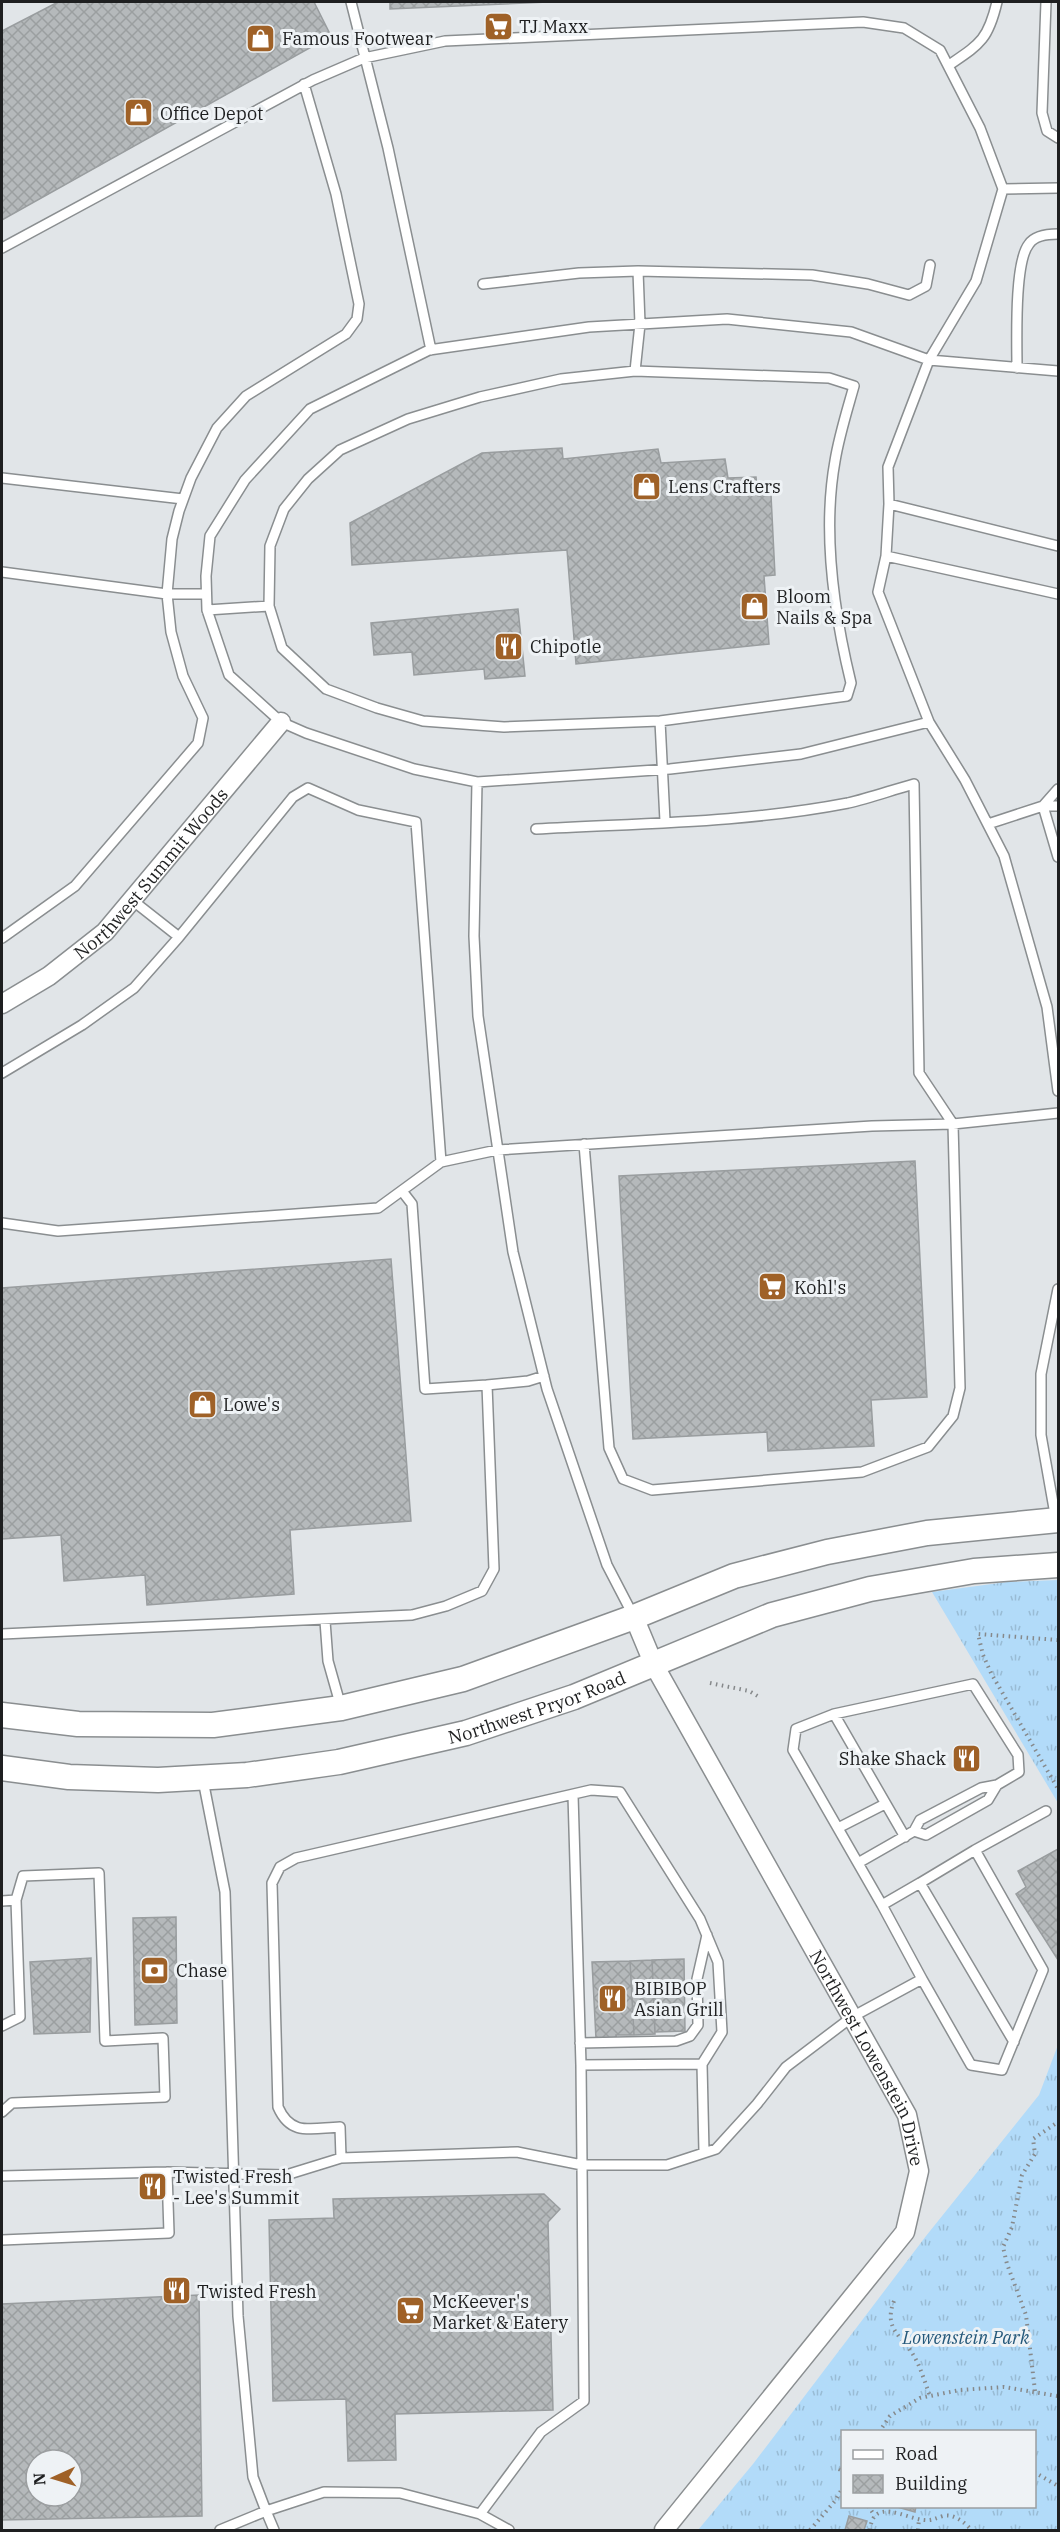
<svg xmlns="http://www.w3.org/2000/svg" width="1060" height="2532" viewBox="0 0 1060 2532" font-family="'IBM Plex Serif',serif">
<defs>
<pattern id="grass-tufts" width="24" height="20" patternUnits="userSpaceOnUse" patternTransform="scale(1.5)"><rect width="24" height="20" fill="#b2dbf9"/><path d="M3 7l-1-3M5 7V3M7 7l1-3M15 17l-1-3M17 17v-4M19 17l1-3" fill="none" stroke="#99bcd5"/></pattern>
<pattern id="building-cross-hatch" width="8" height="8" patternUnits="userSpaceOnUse" patternTransform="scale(1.5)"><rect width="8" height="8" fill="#b5b9bb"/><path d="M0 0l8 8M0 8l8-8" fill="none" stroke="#9b9fa0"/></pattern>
</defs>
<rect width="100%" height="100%" fill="#e1e5e8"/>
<!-- grass -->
<path fill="url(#grass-tufts)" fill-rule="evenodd" d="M1058 1580V1803L932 1592 1007 1582Z
M1058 2045V2530H698L753 2464 926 2236 1039 2095ZM842 2432H1034V2506H842Z"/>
<!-- building -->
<path fill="url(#building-cross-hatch)" stroke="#999d9f" stroke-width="1.5" fill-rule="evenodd" d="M58 2H314L331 36 2 220V31Z
M390 2H548L390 9Z
M562 448 563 459 658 449 661 463 725 459 728 478 756 477 758 496 771 495 775 575 764 576 769 644 576 664 567 550 352 565 350 523 482 453Z
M518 609 525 676 485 679 484 669 414 675 412 652 374 655 371 623Z
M915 1161 927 1397 871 1400 874 1446 768 1451 767 1432 633 1439 619 1176Z
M391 1259 411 1521 290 1530 294 1594 147 1605 145 1575 64 1581 61 1535 2 1539V1288Z
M1058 1849V1960L1016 1894 1026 1887 1018 1871Z
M176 1917 177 2023 135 2025 133 1918Z
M91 1958 90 2032 34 2034 30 1962Z
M684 1959 685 2031 655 2032 652 1960Z
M652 1960 655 2034 634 2035 630 1961Z
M630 1961 634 2035H616L617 2040 596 2039 592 1962Z
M544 2194 560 2209 548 2222 553 2410 395 2414 396 2460 348 2461 346 2399 273 2401 269 2220 334 2218 333 2199Z
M199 2295 202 2516 2 2520V2304ZM36 2460H72V2496H36Z
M894 2506H916L915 2512Z
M849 2516 867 2521 864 2530H845Z"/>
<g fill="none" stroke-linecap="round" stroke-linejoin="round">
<defs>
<path id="lane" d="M351 2 388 148 431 350
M1046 2 1042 113 1047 131 1058 138
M949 65C980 44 988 40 997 2
M1003 189 976 281 929 360 851 332 727 319 589 327 429 350 310 409 245 480 210 536 206 576 207 610 229 675 281 722 306 733 414 769 477 782 670 769 801 754 929 722 965 780 1004 856 1047 1007 1058 1091
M2 248 313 80 364 58 445 41 863 22 904 28 940 50 980 128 1003 189 1058 188
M638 271 812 275 868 284 909 295 926 286 930 265
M483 284 579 273 638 271 640 324 635 371
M1017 368C1017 342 1014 262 1029 244 1035 235 1049 234 1058 234
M2 478 183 499
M889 504 1058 546
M886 556 1058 594
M2 572 167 594 172 539 179 511 191 478 217 428 246 396 346 334 357 319 359 304 336 194 304 84
M207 610 269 606 270 546 284 509 308 479 340 450 408 419 480 397 561 379 635 371 829 378 854 386C847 411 839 436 835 461 822 533 834 613 851 683L847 696 660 721 504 727 423 721 377 708 326 689 282 648 269 606
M660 721 665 821
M929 722 878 592 886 556 889 504 888 467 929 360 1058 371
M477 782 474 936 478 1016 513 1252 547 1389 607 1565 634 1617
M1043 806 1058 857
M1043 806 1058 789
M988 824 1043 806H1058
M536 829C640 823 745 823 848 803 870 798 892 790 914 784L919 1073 953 1124 960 1388 953 1416 928 1447 862 1472 652 1490 623 1479 609 1448 584 1144
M179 937 293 797 308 788 358 810 416 822 441 1162
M2 938 75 886 198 743 203 718 183 676 171 632 167 594H206
M2 1073 82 1025 134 988 179 937 132 900
M402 1191 412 1204 425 1389 487 1385
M2 1223 58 1231 378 1208 441 1162 497 1150 872 1126 953 1124 1058 1113
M1056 1520 1041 1435V1374L1058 1289
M325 1621 328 1661 341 1707
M2 1634 412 1615 446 1606 482 1591 494 1569 487 1385 528 1381 544 1376
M834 1714 905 1837
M203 1780 225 1892 238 2316 253 2477 266 2511 324 2492 400 2493 480 2514 509 2530
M573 1795 581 2065
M838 1828 885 1804
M914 1831 926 1835 988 1800 997 1785
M975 1850 1046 1811
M858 1863 914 1831 920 1820 981 1788 997 1785 1019 1772 1018 1755 973 1684 834 1714 796 1729 793 1750 882 1905
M920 1883 882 1905 922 1979
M2 1901 16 1900 23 1876 99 1873 105 2041 163 2038 165 2097 12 2103 2 2112
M2 2026 20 2017 16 1900
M580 2043 676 2041 690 2036 698 2025 697 1979 707 1935
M702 2064 581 2065 582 2165H667L716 2149 757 2104 786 2067 852 2017 922 1979 971 2065 1002 2070 1043 1970 975 1850 920 1883 1014 2042
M341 2158 340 2127C312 2128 291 2137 278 2107L272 1883 280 1867 296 1858 591 1790 620 1792 700 1919 718 1962 722 2032 702 2064 704 2152
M2 2176 167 2172 286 2175 341 2158 517 2152 582 2165 584 2401 541 2432 480 2514
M2 2240 169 2233 167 2172
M220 2530 266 2511 274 2530"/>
<g id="street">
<path id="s1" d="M2 1004 49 976 105 932 281 722"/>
<path id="s2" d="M634 1617 654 1665 907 2115 919 2171 905 2232 664 2530"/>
</g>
<g id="secondary">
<path d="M2 1715 78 1724 213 1725 341 1708 463 1679 634 1617 734 1576 827 1552 927 1533 1058 1520"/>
<path id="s3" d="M2 1768 69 1777 158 1780 247 1775 339 1762 466 1733 574 1697 772 1615 870 1589 974 1571 1058 1565"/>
</g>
</defs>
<!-- lane casing -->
<use href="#lane" stroke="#8a8e90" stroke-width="12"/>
<!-- street casing -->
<use href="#street" stroke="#8a8e90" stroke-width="21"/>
<!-- secondary casing -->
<use href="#secondary" stroke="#8a8e90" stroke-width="27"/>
<!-- path -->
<path stroke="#86898b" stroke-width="4" stroke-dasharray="1.5 4.5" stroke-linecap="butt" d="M1058 1640 978 1634 983 1655 991 1673 1058 1789
M710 1683 749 1691 761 1698
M894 2301C883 2329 902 2336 914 2356 921 2368 925 2383 930 2396
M1035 2391 1026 2315 1007 2264 1003 2247 1012 2227 1022 2175 1035 2154 1033 2139 1058 2122
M879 2432 890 2416 920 2398 960 2390 1004 2387 1058 2396
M839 2469 842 2471
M1034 2472 1058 2486
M868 2506 875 2516
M810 2530 835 2501 842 2489
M870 2530C873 2497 904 2518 924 2520 932 2521 936 2518 943 2516 953 2513 966 2523 971 2530
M918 2530 919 2519"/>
<!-- lane -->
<use href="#lane" stroke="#fff" stroke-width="9"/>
<!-- street -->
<use href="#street" stroke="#fff" stroke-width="18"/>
<!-- secondary -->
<use href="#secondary" stroke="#fff" stroke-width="24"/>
</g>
<!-- icons -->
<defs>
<symbol id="supermarket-square" viewBox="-11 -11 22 22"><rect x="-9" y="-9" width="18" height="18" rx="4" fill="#9f6127" stroke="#eef2f5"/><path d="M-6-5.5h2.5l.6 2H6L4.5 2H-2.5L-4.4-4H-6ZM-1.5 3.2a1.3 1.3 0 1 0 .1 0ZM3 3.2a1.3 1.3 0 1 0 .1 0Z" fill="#fff"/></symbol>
<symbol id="shop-square" viewBox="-11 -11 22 22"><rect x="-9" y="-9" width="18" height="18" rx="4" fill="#9f6127" stroke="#eef2f5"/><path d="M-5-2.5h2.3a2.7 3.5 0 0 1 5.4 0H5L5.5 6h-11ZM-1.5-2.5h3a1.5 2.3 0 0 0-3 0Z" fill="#fff"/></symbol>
<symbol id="restaurant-square" viewBox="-11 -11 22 22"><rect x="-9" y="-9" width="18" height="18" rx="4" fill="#9f6127" stroke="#eef2f5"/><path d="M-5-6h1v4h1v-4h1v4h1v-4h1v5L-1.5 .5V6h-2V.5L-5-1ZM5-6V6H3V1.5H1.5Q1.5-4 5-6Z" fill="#fff"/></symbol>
<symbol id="bank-square" viewBox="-11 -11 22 22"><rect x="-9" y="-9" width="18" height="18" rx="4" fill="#9f6127" stroke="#eef2f5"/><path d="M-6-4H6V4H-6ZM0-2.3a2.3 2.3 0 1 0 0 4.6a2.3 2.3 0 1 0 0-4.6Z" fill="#fff"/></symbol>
</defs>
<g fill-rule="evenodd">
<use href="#supermarket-square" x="482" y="10" width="33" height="33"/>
<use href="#shop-square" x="244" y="22" width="33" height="33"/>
<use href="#shop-square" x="122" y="96" width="33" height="33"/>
<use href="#shop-square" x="630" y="470" width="33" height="33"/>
<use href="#shop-square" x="738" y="590" width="33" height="33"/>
<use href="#restaurant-square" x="492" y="630" width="33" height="33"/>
<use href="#supermarket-square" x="756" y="1270" width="33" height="33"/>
<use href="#shop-square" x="186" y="1388" width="33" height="33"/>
<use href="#restaurant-square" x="950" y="1742" width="33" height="33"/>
<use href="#bank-square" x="138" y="1954" width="33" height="33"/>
<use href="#restaurant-square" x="596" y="1982" width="33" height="33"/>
<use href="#restaurant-square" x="136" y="2170" width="33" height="33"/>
<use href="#restaurant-square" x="160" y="2274" width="33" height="33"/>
<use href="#supermarket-square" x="394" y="2294" width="33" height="33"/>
</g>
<g text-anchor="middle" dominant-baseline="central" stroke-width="6" stroke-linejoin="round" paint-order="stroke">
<!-- poi labels -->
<g font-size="18" fill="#1e1f20" stroke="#eef2f5" text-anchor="start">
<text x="519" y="26">TJ Maxx</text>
<text x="282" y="38">Famous Footwear</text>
<text x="160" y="113">Office Depot</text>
<text x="668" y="486">Lens Crafters</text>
<text x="776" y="596">Bloom<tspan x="776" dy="21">Nails &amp; Spa</tspan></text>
<text x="530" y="646">Chipotle</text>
<text x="794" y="1287">Kohl's</text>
<text x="223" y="1404">Lowe's</text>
<text x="946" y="1758" text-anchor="end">Shake Shack</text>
<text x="176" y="1970">Chase</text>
<text x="634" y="1988">BIBIBOP<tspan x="634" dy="21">Asian Grill</tspan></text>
<text x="173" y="2176">Twisted Fresh<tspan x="173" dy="21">- Lee's Summit</tspan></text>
<text x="197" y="2291">Twisted Fresh</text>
<text x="432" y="2301">McKeever's<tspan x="432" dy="21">Market &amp; Eatery</tspan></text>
</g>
<!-- street labels -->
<g font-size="18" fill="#1e1f20" stroke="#eef2f5">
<text stroke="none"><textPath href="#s1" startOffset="200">Northwest Summit Woods</textPath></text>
<text stroke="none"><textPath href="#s3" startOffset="544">Northwest Pryor Road</textPath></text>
<text stroke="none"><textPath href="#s2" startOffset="500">Northwest Lowenstein Drive</textPath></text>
</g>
<!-- park labels -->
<g font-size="18" font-style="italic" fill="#24587a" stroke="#eef2f5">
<text x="966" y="2337">Lowenstein Park</text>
</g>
</g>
<!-- border -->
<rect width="1060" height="2532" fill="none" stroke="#1e1f20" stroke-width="6"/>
<!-- legend -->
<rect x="841" y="2430" width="195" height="78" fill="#eef2f5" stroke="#9b9ea0" stroke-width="1.5"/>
<rect x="853" y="2450" width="30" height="9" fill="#ffffff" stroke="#9b9ea0" stroke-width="1.5"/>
<text x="895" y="2460" font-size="18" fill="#1e1f20">Road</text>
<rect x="853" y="2475" width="30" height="18" fill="url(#building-cross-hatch)" stroke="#9b9ea0" stroke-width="1.5"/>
<text x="895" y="2490" font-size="18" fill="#1e1f20">Building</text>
<!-- north arrow -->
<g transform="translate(54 2478) rotate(266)"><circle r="28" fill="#eef2f5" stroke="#9b9ea0" stroke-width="1.5"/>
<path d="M0-4.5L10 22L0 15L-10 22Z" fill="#9f6127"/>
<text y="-9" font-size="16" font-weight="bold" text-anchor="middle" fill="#1e1f20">N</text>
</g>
</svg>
